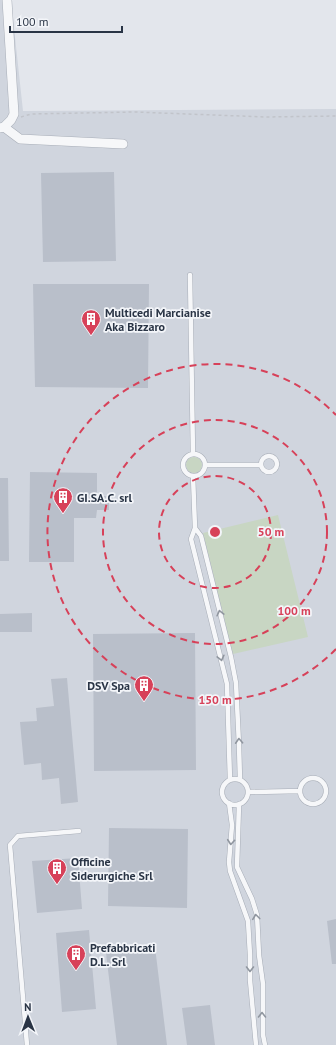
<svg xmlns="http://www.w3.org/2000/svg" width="336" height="1045" viewBox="0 0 336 1045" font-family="'PT Sans',sans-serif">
<rect width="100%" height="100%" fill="#e3e6ec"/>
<!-- built -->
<path fill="#d0d5de" d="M0 0H11L23 111 336 109V1045H0Z"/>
<!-- green -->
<path fill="#c8d6c3" d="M186 465a8 8 0 1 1 16 0a8 8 0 1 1-16 0Z
M278 515 308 637 233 654 203 533Z"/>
<!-- building -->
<path fill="#b9bfca" d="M114 172 116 261 43 262 41 173Z
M33 284H149L148 388 35 387Z
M30 472 97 473V496H109V510H97L96 518H74V562H29Z
M0 478H8L9 561H0Z
M32 613V632H0V614Z
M195 633 196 770 94 771 93 634Z
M67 678 78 802 61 804 59 778 42 780 41 763 24 765 20 722 37 721 36 708 54 706 51 679Z
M109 828 188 829 187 908 108 906Z
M78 858 82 909 37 913 32 861Z
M336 919V964H332L327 921Z
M89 930 96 1009 62 1012 56 933Z
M155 947 167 1045H117L106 953Z
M210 1005 215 1045H187L182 1008Z"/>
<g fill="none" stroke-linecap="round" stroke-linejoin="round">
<defs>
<path id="lane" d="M190 275 193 454
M183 465a11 11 0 1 1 22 0a11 11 0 1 1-22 0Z
M261 464a8 8 0 1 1 16 0a8 8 0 1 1-16 0Z
M205 465H261
M193 476 195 528 191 539 227 684 230 780
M195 528 201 536 231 657 236 683 239 745 240 780
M300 791a13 13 0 1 1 26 0a13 13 0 1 1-26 0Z
M222 792a13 13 0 1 1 26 0a13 13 0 1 1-26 0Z
M248 792 300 791
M229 803 232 825 229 862 230 871 248 921 250 955V980L256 1045
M239 804 237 867 252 899 257 915 259 955 263 984V1035L265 1045
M27 1045 10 845 18 836 79 831"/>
<path id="street" d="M4 127 11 120 14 114 7 0
M0 128 4 127 20 139 123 144"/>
</defs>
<!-- lane casing -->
<use href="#lane" stroke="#a7adb7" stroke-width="5.5"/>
<!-- street casing -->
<use href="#street" stroke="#a7adb7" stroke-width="10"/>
<!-- path -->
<path stroke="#c1c4ca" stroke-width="1.5" stroke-dasharray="3 3" stroke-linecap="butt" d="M21 117 31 114 135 112 266 117 336 116"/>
<!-- lane -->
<use href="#lane" stroke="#f6f7f9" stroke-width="4.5"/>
<!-- street -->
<use href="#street" stroke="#f6f7f9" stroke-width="9"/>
</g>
<!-- one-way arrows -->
<defs><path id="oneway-chevron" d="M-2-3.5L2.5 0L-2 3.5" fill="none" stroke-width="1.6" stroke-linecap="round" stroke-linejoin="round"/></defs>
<g stroke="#90969f">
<use href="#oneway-chevron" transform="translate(220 613) rotate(-104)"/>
<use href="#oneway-chevron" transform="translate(221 658) rotate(76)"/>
<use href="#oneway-chevron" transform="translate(239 741) rotate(-93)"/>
<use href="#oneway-chevron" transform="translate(231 842) rotate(95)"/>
<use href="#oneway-chevron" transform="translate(256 917) rotate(-97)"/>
<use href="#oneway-chevron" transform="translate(250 969) rotate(90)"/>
<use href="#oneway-chevron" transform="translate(262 1015) rotate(-90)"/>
</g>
<!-- distance rings -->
<g fill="none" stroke="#d74159" stroke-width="2" stroke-dasharray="7 5">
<circle cx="215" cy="532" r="56"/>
<circle cx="215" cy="532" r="112"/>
<path d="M336 649A168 168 0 1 1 336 415"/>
</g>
<!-- icons -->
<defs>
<symbol id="building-pin" viewBox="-11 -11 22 30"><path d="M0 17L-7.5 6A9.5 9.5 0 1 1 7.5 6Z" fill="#d74159" stroke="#f3f5f9"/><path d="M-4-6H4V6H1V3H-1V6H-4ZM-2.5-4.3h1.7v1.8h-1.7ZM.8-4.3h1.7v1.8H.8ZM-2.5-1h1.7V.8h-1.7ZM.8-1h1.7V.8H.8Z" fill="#fff"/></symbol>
</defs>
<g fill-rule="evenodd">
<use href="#building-pin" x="80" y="308" width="22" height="30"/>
<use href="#building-pin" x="52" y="486" width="22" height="30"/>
<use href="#building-pin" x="133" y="674" width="22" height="30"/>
<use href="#building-pin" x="46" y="857" width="22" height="30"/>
<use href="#building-pin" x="65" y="943" width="22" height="30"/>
</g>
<g text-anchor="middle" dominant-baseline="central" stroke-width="3.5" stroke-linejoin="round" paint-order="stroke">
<!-- poi labels -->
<g font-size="12" font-weight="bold" fill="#293445" stroke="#f3f5f9" text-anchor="start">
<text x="105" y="312">Multicedi Marcianise<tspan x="105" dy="14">Aka Bizzaro</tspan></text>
<text x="77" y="497">GI.SA.C. srl</text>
<text x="130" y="685" text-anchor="end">DSV Spa</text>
<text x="71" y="861">Officine<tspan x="71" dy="14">Siderurgiche Srl</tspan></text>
<text x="90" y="947">Prefabbricati<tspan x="90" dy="14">D.L. Srl</tspan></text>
</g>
</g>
<circle cx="215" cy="532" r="6" fill="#d74159" stroke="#f3f5f9" stroke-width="2"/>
<g font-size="12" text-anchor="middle" font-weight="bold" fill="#d74159" stroke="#f3f5f9" stroke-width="3.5" stroke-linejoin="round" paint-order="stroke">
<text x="271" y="536">50 m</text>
<text x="294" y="615">100 m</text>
<text x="215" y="704">150 m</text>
</g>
<!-- north arrow -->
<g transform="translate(28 1017) rotate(359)" stroke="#f3f5f9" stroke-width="3" paint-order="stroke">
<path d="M0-3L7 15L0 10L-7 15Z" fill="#293445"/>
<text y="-6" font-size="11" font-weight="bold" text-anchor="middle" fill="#293445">N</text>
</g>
<!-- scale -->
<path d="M10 26v6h112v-6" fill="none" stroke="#293445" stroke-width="2"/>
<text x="16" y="26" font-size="12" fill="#293445" stroke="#f3f5f9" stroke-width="3" paint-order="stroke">100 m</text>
</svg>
